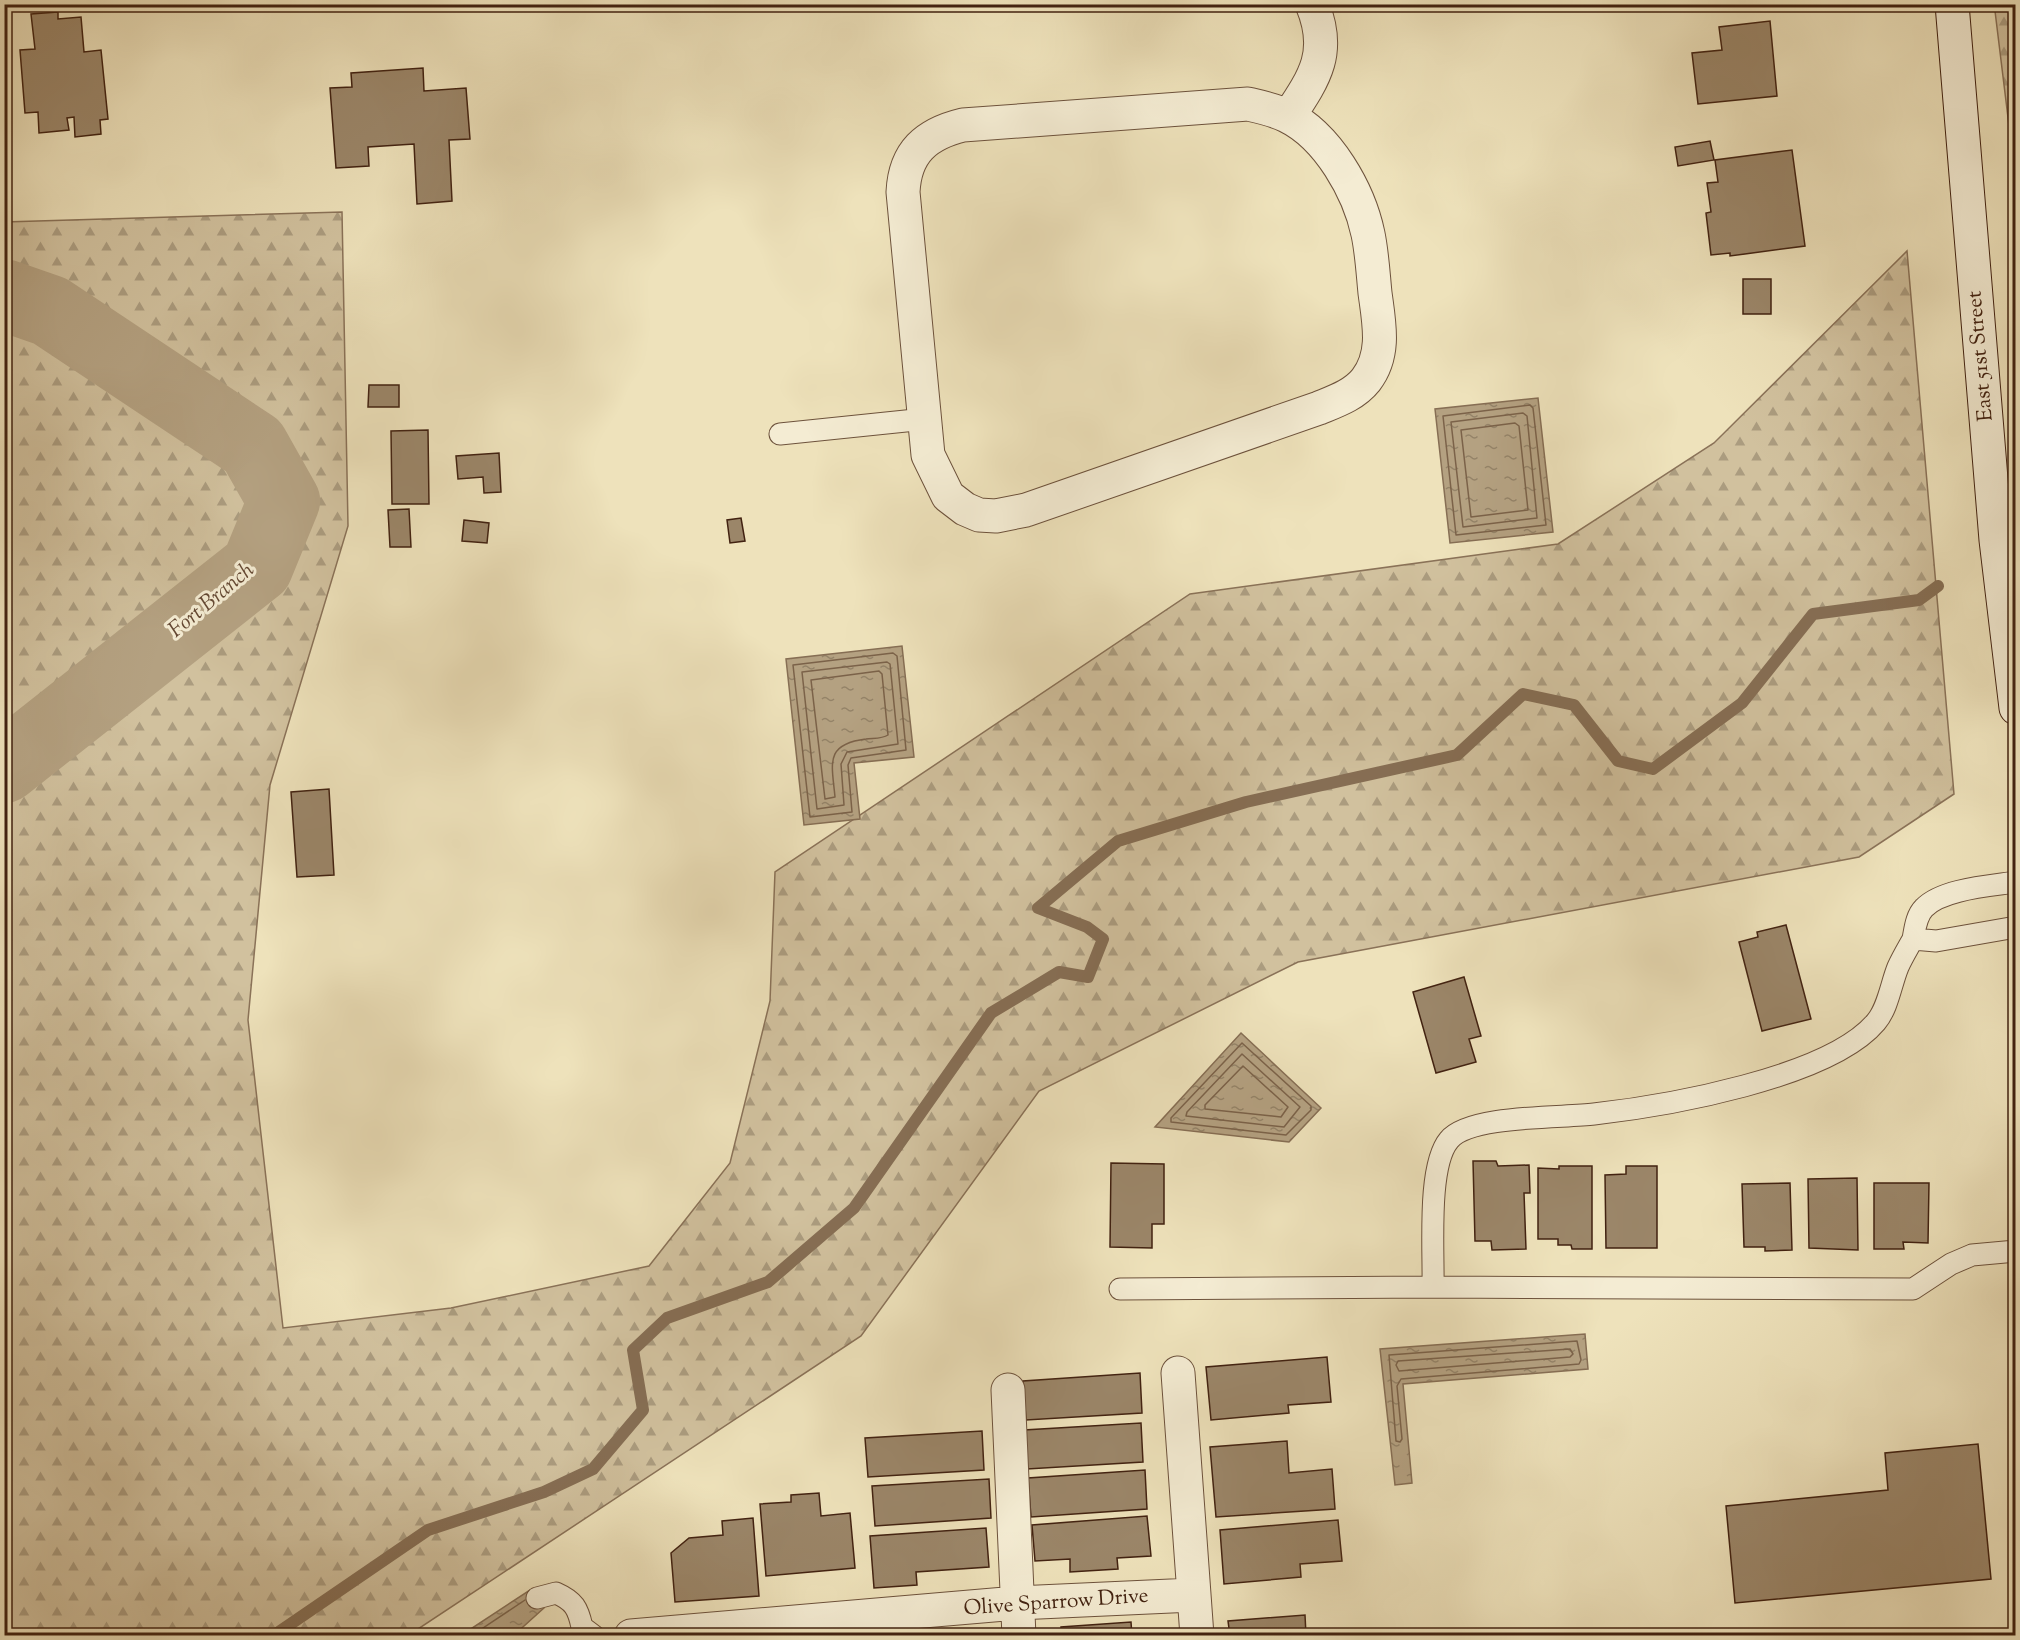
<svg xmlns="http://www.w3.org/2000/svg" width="2020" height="1640" viewBox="0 0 2020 1640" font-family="'Sorts Mill Goudy',serif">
<defs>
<pattern id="forest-firs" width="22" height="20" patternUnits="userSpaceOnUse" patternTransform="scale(1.5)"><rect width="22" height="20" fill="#d1c19e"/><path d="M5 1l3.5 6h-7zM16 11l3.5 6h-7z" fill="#ab9c7f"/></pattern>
<pattern id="water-ripples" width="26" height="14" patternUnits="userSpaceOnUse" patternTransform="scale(1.5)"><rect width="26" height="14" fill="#b4a181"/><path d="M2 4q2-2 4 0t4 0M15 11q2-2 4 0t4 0" fill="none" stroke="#948368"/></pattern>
</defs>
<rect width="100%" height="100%" fill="#eee2bb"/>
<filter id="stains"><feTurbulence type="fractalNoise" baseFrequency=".00333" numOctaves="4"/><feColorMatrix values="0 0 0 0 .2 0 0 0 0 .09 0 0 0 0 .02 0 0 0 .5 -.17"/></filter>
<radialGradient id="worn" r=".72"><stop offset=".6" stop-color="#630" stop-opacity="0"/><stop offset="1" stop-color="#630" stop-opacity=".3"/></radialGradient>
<!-- forest -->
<path fill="url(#forest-firs)" stroke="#8a7258" stroke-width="1.5" d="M1995 5H2015V175L1995 11Z
M342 212 348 526 270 785 248 1020 283 1328 451 1308 649 1266 730 1163 770 1001 775 872 1190 594 1558 544 1714 443 1907 251 1954 794 1859 857 1298 962 1039 1091 861 1336 409 1635H5L4 222Z"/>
<!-- water -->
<path fill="url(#water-ripples)" stroke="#866e54" stroke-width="1.5" d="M1538 398 1553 532 1450 543 1435 409Z
M902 646 914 757 854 763 860 819 804 825 786 659Z
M1241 1033 1321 1108 1289 1142 1155 1127Z
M1585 1334 1588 1369 1403 1384 1412 1483 1395 1485 1380 1349Z
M530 1590 544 1608 514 1635 460 1636Z"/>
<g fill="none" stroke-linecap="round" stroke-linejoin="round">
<!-- shore -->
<path stroke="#7b6249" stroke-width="1.5" d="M1530 405 1533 408 1546 525 1456 535 1443 416Z
M1523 413 1527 416 1537 518 1463 527 1451 422Z
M1515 423 1519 426 1528 510 1471 517 1461 430Z
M893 653 897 656 906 750 851 758 848 765 852 812 810 817 793 665Z
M887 662 890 664 898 744 847 752 841 764 844 805 817 809 802 672Z
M879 671 882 674 888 735C882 739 873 738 866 739 824 744 832 764 835 797L825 799 811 680Z
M1242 1043 1311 1106V1110L1286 1135 1171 1122V1118Z
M1242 1054 1300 1107 1284 1127 1186 1116 1187 1112Z
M1243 1066 1288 1107 1281 1117 1205 1109V1105Z
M1577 1341 1581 1360 1579 1364 1401 1379 1397 1386 1402 1439 1400 1442 1396 1441 1389 1355Z
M1570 1349 1573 1354 1570 1357 1399 1371 1396 1365 1398 1361Z
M471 1636 525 1600"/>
<!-- stream -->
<path stroke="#866e54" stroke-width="12" d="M273 1636 428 1530 544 1492 593 1469 643 1410 633 1350 667 1318 768 1282 854 1208 991 1013 1059 972 1088 977 1103 939 1087 927 1038 908 1118 841 1246 802 1457 755 1523 694 1574 705 1618 761 1653 769 1742 703 1813 614 1919 600 1938 586"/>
<!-- river -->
<path stroke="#b4a181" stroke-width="72" d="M4 295 50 311 253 446 284 501 257 567 4 767"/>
</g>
<!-- building -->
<path fill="#9b8669" stroke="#422211" stroke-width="1.5" d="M58 12V19L81 17 84 52 101 50 108 119 100 120 101 134 75 137 74 117 67 118 69 130 39 133 38 112 25 113 20 50 35 49 31 14Z
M1770 21 1777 96 1698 104 1692 53 1722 50 1719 27Z
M423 68 424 91 466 88 470 139 449 140 452 201 417 204 414 144 368 147 369 166 336 168 330 88 352 87 351 73Z
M1710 141 1714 160 1678 166 1675 147Z
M1792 150 1805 246 1730 256V253L1711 255 1706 213 1711 212 1707 183 1718 182 1715 160Z
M1743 279H1771V314H1743Z
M369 385H399V407H368Z
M428 430 429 504H392L391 431Z
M499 453 501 492 484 493 483 477 458 479 456 456Z
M409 509 411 547H390L388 510Z
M741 518 745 541 730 543 727 520Z
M464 520 489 523 487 543 462 541Z
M329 789 334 875 297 877 291 792Z
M1786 925 1811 1019 1762 1031 1739 942 1758 937 1757 932Z
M1464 977 1481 1036 1469 1039 1476 1062 1436 1073 1413 992Z
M1473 1161H1496L1498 1166 1529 1165 1530 1193H1524L1526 1249 1492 1250 1491 1241H1475Z
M1111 1163 1164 1164V1224H1152V1248L1110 1247Z
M1559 1166H1592V1249H1572L1571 1245H1558V1239H1538V1168L1559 1169Z
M1626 1166H1657V1248H1606L1605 1175 1626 1174Z
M1857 1178 1858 1250 1809 1248 1808 1179Z
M1790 1183 1792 1250 1765 1251V1247H1744L1742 1184Z
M1874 1183H1929L1928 1243 1903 1242 1904 1249H1874Z
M1327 1357 1331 1402 1288 1405 1289 1413 1211 1420 1206 1367Z
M1140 1373 1142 1413 1026 1420 1023 1381Z
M1141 1423 1143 1462 1027 1469 1024 1430Z
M982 1431 984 1470 868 1477 865 1438Z
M1287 1441 1289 1473 1332 1469 1335 1509 1216 1517 1210 1447Z
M1978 1444 1991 1579 1735 1603 1726 1506 1888 1490 1885 1453Z
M1145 1470 1147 1509 1031 1517 1028 1478Z
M989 1479 991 1518 875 1526 872 1486Z
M819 1493 821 1516 850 1513 855 1568 766 1576 760 1504 791 1502V1495Z
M1147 1516 1151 1556 1117 1558 1118 1569 1070 1572V1559L1035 1561 1032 1525Z
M753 1518 759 1596 675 1602 671 1553 689 1538 723 1535 722 1521Z
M1338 1520 1342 1561 1300 1564 1301 1577 1224 1584 1220 1530Z
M986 1528 989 1567 916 1572 917 1585 874 1588 870 1536Z
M1305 1615 1306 1635 1348 1632 1349 1636H1230L1228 1621Z
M1131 1622 1132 1636H1061V1627Z"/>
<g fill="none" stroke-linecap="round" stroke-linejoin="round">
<defs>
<path id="service" d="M780 434 925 419
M2016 882C1990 886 1942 889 1924 908 1916 916 1915 929 1913 939L1936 941 2016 927
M1913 939C1908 948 1902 958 1898 967 1891 984 1888 1008 1876 1022 1829 1078 1665 1106 1594 1114 1561 1118 1469 1115 1449 1140 1427 1166 1434 1251 1433 1287L1913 1289 1951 1264 1972 1255 2016 1251
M1120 1289 1433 1287
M537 1598 556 1593C574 1601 578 1608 582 1627L594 1636"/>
<path id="minor" d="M1248 104C1261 107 1275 110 1287 116 1328 136 1359 191 1368 234 1372 253 1373 273 1375 293 1379 323 1386 354 1366 380 1354 395 1336 401 1319 408L1026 510 996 516 979 515 965 509 948 496 928 455 903 192C905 152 926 134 963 125Z
M1289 116C1315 77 1332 52 1312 4
M1178 1373 1197 1636
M1008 1390 1019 1636
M631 1636 1017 1603 1193 1595"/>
<path id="secondary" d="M1952 4 1996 540 2016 708"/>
</defs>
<!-- service casing -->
<use href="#service" stroke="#6d523c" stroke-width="23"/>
<!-- minor casing -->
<use href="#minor" stroke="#6d523c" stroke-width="35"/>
<!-- secondary casing -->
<use href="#secondary" stroke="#422211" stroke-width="35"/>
<!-- service -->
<use href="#service" stroke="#f4ecd3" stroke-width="21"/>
<!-- minor -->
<use href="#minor" stroke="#f4ecd3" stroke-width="33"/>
<!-- secondary -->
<use href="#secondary" stroke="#f4ecd3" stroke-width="33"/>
</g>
<g text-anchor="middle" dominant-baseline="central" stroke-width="6" stroke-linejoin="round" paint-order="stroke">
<!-- street labels -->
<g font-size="21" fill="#422211" stroke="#f4ecd3">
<text transform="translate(1981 356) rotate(-95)">East 51st Street</text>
<text transform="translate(1056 1603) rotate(-4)">Olive Sparrow Drive</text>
</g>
<!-- water labels -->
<g font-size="22" font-style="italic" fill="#644833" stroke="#f4ecd3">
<text transform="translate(212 601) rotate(-40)">Fort Branch</text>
</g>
</g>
<!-- margin -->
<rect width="2020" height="1640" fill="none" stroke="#eee2bb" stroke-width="24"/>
<rect x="6" y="6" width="2008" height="1628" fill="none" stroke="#422211" stroke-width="3"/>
<rect x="12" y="12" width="1996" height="1616" fill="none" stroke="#422211" stroke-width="1.5"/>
<rect width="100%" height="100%" filter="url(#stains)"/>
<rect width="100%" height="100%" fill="url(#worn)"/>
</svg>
